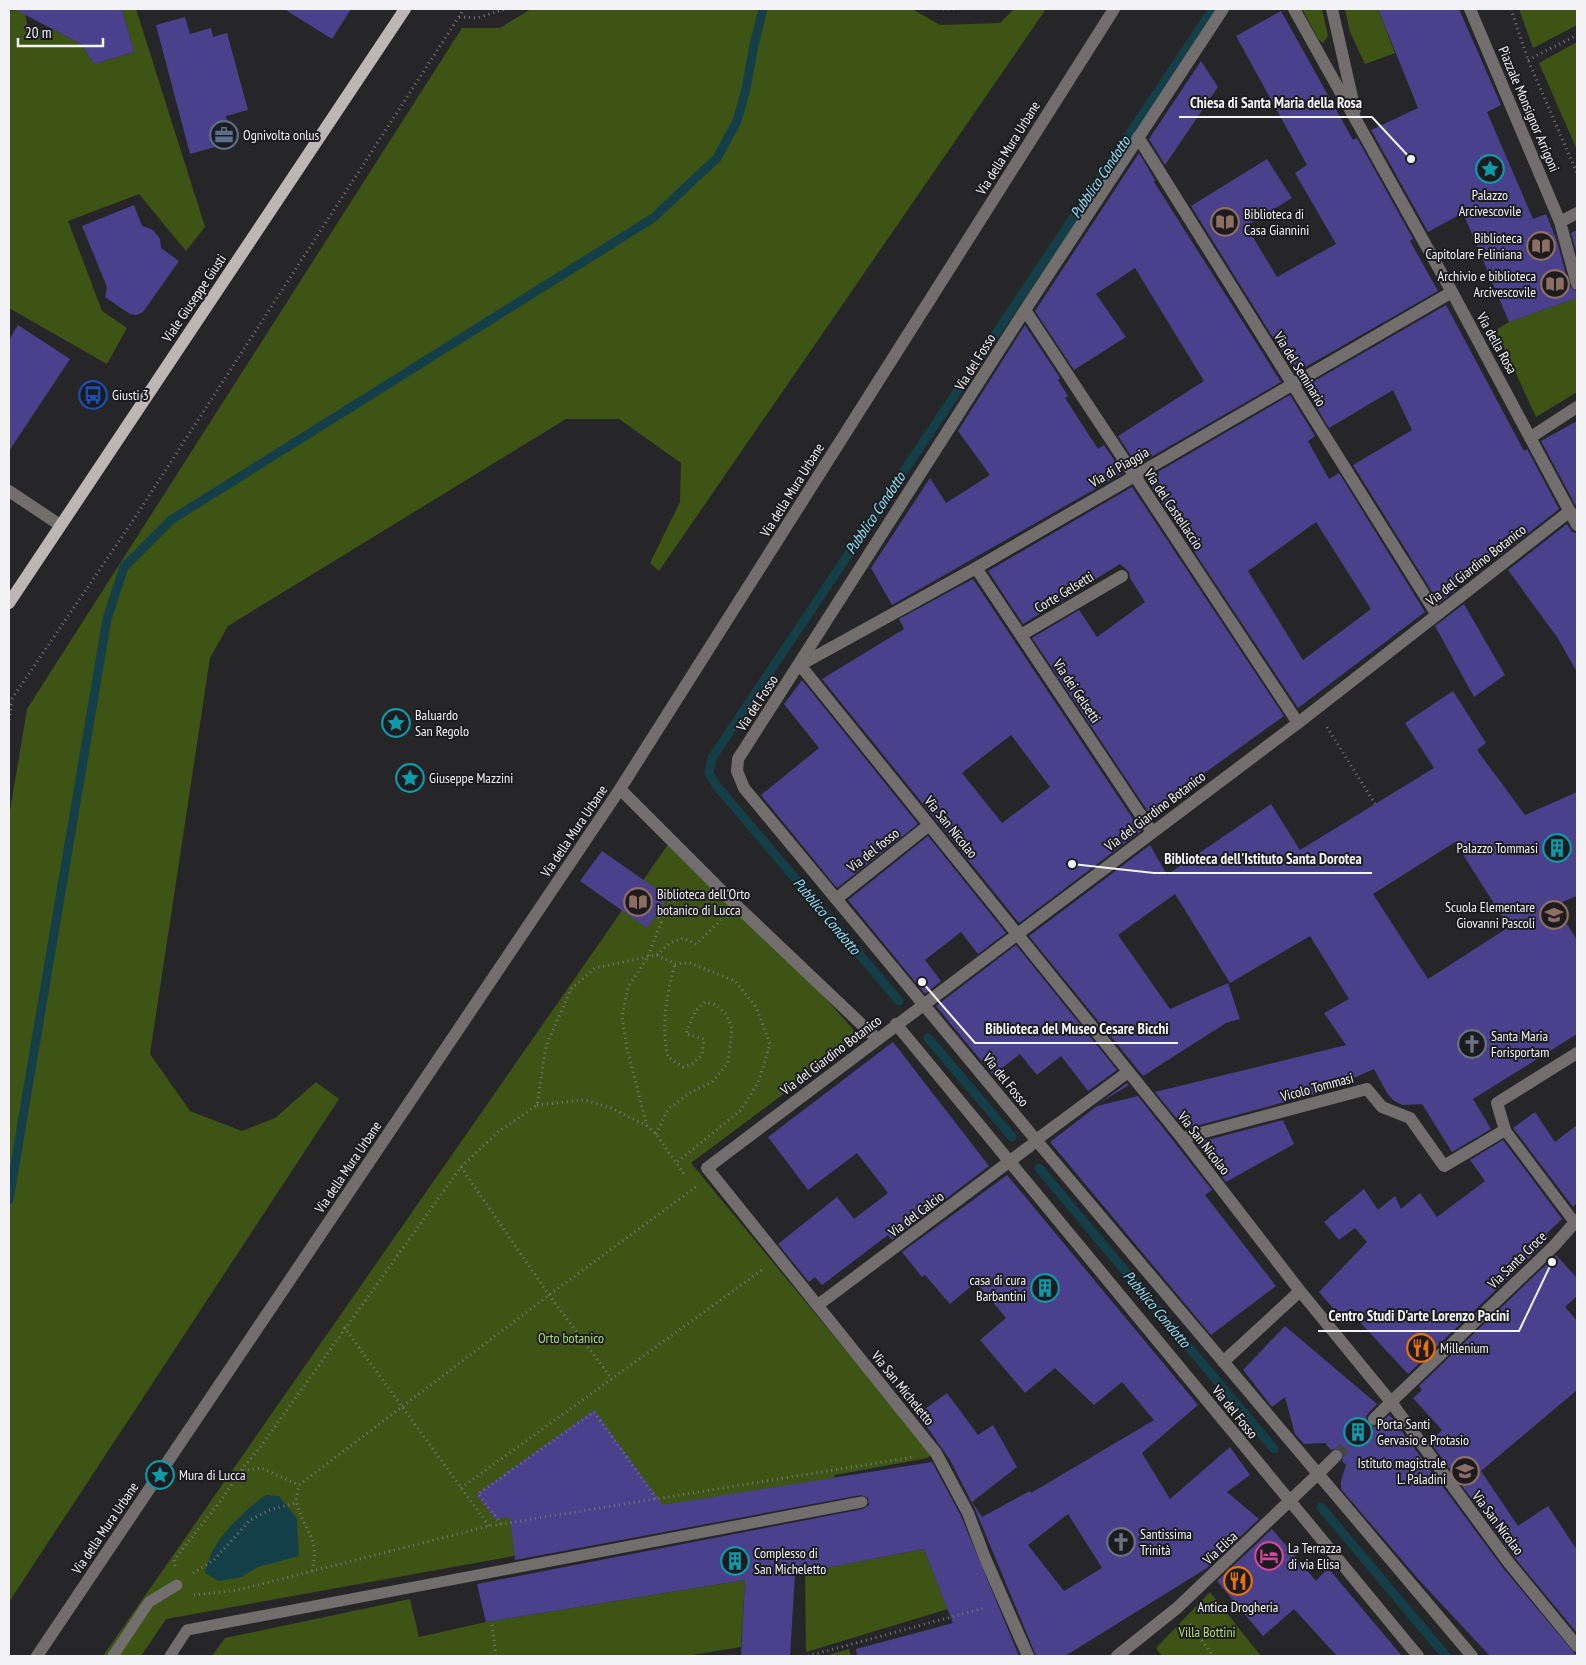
<svg xmlns="http://www.w3.org/2000/svg" width="1586" height="1665" viewBox="0 0 1586 1665" font-family="'PT Sans Narrow',sans-serif">
<rect width="100%" height="100%" fill="#262629"/>
<!-- green -->
<path fill="#3e5415" d="M24 9 28 29 54 30 81 44 94 64 134 52 122 9H136L205 227 186 251 139 194 68 221 102 311 127 328 107 364 9 308V11Z
M531 9H912L940 25 1000 23 1014 9H1046L659 571 650 563 680 502 681 463 619 419H566L228 626 210 658 150 1054 190 1111 242 1131 275 1118 316 1082 339 1099 9 1602V817L27 709 462 28H500Z
M1302 9H1322L1328 36 1323 43 1319 40Z
M1345 9H1378L1395 53 1365 64 1350 32Z
M1519 9H1577V25L1533 48Z
M1577 42V150L1539 63Z
M1577 298V392L1536 417 1496 330 1509 322Z
M669 843 775 942 860 1037 691 1163 931 1454 928 1458 835 1475 828 1499 166 1619 141 1656H103Z
M924 1549 948 1609 806 1652 805 1572Z
M745 1580 741 1647 686 1656H212L225 1638 410 1599 419 1637 486 1622Z
M1210 1592 1261 1656H1162L1156 1648Z
M849 1649 851 1656H825Z"/>
<!-- water -->
<path fill="#153f48" d="M266 1495 279 1496 297 1519 299 1556 258 1567 241 1577 219 1581 205 1573C207 1566 209 1557 213 1550 225 1529 246 1509 266 1495Z"/>
<g fill="none" stroke-linecap="round" stroke-linejoin="round">
<!-- stream -->
<path stroke="#153f48" stroke-width="9" d="M899 1001 716 785 709 773 712 758 1213 9
M928 1038 1012 1137
M1039 1168 1274 1449
M9 1200 107 619 124 567 171 520 653 218 717 158 737 121 746 89 754 45 763 9
M1321 1507 1446 1656"/>
</g>
<!-- building -->
<path fill="#4a408c" fill-rule="evenodd" d="M14 9H122L134 52 94 64 81 44Z
M284 9H351L332 39Z
M1378 9H1459L1501 105 1487 112 1533 219 1546 214 1557 241 1569 286 1577 292V298L1509 322 1463 213 1428 232 1371 130 1418 108Z
M1281 11 1353 140 1357 138 1413 239 1410 241 1438 291 1295 373 1191 206 1267 159 1292 198 1246 226 1277 277 1336 244 1295 173 1307 165 1236 36Z
M185 17 190 34 211 28 213 37 227 33 248 110 226 116 233 142 190 154 156 25Z
M1201 61 1218 87 1165 165 1149 139Z
M1139 153 1155 180 1154 182 1281 382 1137 465 1118 436 1204 381 1135 268 1096 294 1126 337 1074 370 1035 311Z
M134 205 142 226 153 230 160 239 161 248 179 261 143 312 137 315 130 314 105 297 107 287 82 226Z
M1577 230V254L1571 233Z
M1446 305 1524 451 1527 449 1559 509 1498 557 1496 554 1454 586 1456 590 1439 603 1353 465 1412 430 1393 390 1329 428 1304 387Z
M18 325 70 359 9 451V340Z
M1025 325 1060 378 1058 380 1068 396 1065 398 1098 449 1104 445 1123 473 892 605 871 568 930 478 946 503 990 475 958 431Z
M1290 395 1315 436 1308 441 1329 479 1339 473 1425 612 1298 708 1146 479ZM1316 522 1371 609 1303 660 1248 571Z
M1577 421V508L1541 441Z
M1132 487 1284 716 1149 813 1032 638 1079 610 1097 637 1145 602 1130 578 1129 572 1120 564 1023 624 988 571Z
M1567 524 1572 532 1577 533V672L1557 637 1508 570Z
M973 579 1141 831 1019 923 822 679 904 629 899 619ZM1011 735 1050 787 1002 823 962 773Z
M1464 604 1505 675 1474 697 1435 626Z
M802 680 918 824 837 888 761 795 819 748 784 704Z
M1453 691 1486 743 1477 750 1525 815 1577 792V896L1555 905 1577 940V1034L1473 1099 1491 1129 1452 1152 1422 1104 1402 1105 1393 1100 1387 1093 1374 1069 1322 1092 1185 1129 1155 1092 1346 1045 1324 1013 1349 999 1310 936 1230 983 1175 894 1118 935 1170 1009 1228 983 1240 1019 1226 1023 1143 1076 1029 936 1150 845 1167 875 1271 804 1300 850 1434 768 1405 723ZM1455 842 1509 927 1428 979 1373 894Z
M928 836 1006 933 978 954 961 932 925 960 941 981 925 994 848 900Z
M602 851 668 897 647 928 580 881Z
M1016 945 1117 1070 1088 1091 1061 1056 1037 1075 1020 1054 993 1075 936 1006Z
M893 1042 989 1166 892 1240 888 1235 822 1285 815 1277 809 1282 778 1244 837 1197 854 1219 888 1193 857 1153 808 1190 768 1137Z
M1127 1083 1129 1085 1098 1104Z
M1138 1096 1212 1190 1205 1195 1276 1286 1211 1335 1050 1142 1097 1106Z
M1535 1112 1555 1142 1577 1125V1203L1573 1207 1513 1128Z
M1283 1120 1294 1144 1226 1182 1196 1143Z
M1503 1140 1562 1219 1541 1239 1545 1243 1408 1374 1354 1316 1347 1324 1319 1292 1367 1242 1355 1228 1339 1240 1324 1222 1364 1189 1378 1210 1395 1196 1401 1209 1420 1193 1437 1217 1485 1181 1470 1160Z
M1007 1175 1198 1405 1142 1453 1170 1499 1230 1447 1250 1475 1227 1492 1259 1519 1207 1568 1065 1656H1036L975 1509 950 1460 918 1414 947 1393 978 1435 993 1425 1017 1467 972 1502 982 1517 1030 1491 1031 1493 1154 1420 1122 1382 1094 1405 1055 1368 1025 1393 980 1340 1006 1318 976 1282 950 1304 925 1275 922 1277 902 1252ZM1068 1514 1102 1568 1064 1591 1028 1545Z
M1556 1255 1577 1278V1296L1565 1307 1577 1321V1390L1481 1471 1518 1526 1548 1506 1577 1550V1633L1515 1558 1430 1442 1442 1430 1413 1398 1422 1390 1419 1386Z
M1285 1326 1377 1404 1366 1416 1369 1425 1377 1427 1389 1415 1392 1418 1503 1568 1577 1656H1490L1419 1580 1341 1489V1481L1346 1465 1342 1461 1344 1454 1342 1451 1338 1448 1331 1450 1325 1443 1304 1444 1295 1434 1285 1397 1272 1407 1243 1370Z
M594 1410 663 1505 932 1462 961 1516 1019 1656H857L856 1649 953 1623 924 1549 795 1574 790 1656H741L745 1580 486 1622 477 1584 863 1509 869 1505 868 1498 861 1495 515 1560 510 1517 495 1519 476 1494Z
M1272 1529 1316 1581 1328 1568 1402 1656H1337L1294 1609 1263 1636 1217 1581Z"/>
<g fill="none" stroke-linecap="round" stroke-linejoin="round">
<!-- pedestrian-tunnel -->
<path stroke="#454548" stroke-width="12" stroke-dasharray="12 6" stroke-linecap="butt" d="M1336 1456 1374 1419"/>
<!-- path -->
<path stroke="#78787b" stroke-width="3" stroke-dasharray="1 4" stroke-linecap="butt" d="M943 9H955
M1511 9 1528 60 1577 173
M459 17 477 18 505 9
M1528 60 1577 35
M9 703 132 522 464 9
M9 720 12 701
M1327 727 1375 804
M657 955 675 964 690 963 735 981 756 1007 770 1044 758 1083 741 1110 676 1163
M537 1105 585 1100 611 1108 647 1126 656 1134 684 1174
M647 1126 627 1048 622 1017 628 987 648 957 661 922 656 914
M656 1134 668 1109 691 1092 712 1082 728 1063 732 1028 726 1014 716 1005 705 1002 695 1011 686 1034 704 1039 702 1055 692 1064 683 1067 668 1057C661 1025 666 996 675 964
M461 1167 549 1295 612 1379
M344 1327 489 1526
M241 1470 259 1449 461 1167 498 1132 537 1105 546 1046 571 989 595 968 657 955 670 943 683 938 696 944 721 920
M461 1488 762 1270
M501 1524 478 1494 594 1412 656 1498
M175 1566 174 1560 222 1499 240 1471 261 1468 299 1485
M312 1571C320 1536 305 1534 297 1504 295 1499 298 1491 299 1485L549 1295 697 1186
M193 1573 214 1560 250 1520 272 1509 296 1503
M194 1595 238 1590 489 1526 914 1457
M1190 1624 1213 1656
M492 1625 496 1656
M808 1656 984 1608"/>
<!-- service -->
<path stroke="#716e6d" stroke-width="11" d="M1505 1130 1575 1223
M113 1656 149 1602 177 1585
M170 1656 187 1630 862 1502"/>
<!-- pedestrian -->
<path stroke="#716e6d" stroke-width="12" d="M620 789 736 905 877 1039
M836 899 929 825
M1374 1419 1391 1402
M1319 1473 1336 1456
M37 1656 620 789 1114 9"/>
<!-- minor -->
<path stroke="#716e6d" stroke-width="12" d="M1223 9 1025 310 738 759 737 771 744 788 1036 1140 1472 1656
M1294 9 1452 292 1577 525
M1332 9 1355 110
M1470 9 1560 222 1577 284
M1138 137 1437 615
M1560 222 1577 213
M1452 292 976 568 800 665 1182 1138 1300 1291 1391 1402 1509 1563 1577 1646
M1025 310 1298 723
M1531 437 1577 407
M9 491 60 525
M976 568 1152 832
M1021 635 1122 576
M896 1024 1418 1656
M1182 1138 1367 1089 1382 1107 1410 1118 1444 1166 1505 1130 1497 1103 1577 1053
M1036 1140 1128 1072
M818 1305 1030 1146
M1223 1362 1300 1291
M1391 1402 1554 1246 1577 1220
M1028 1656 985 1558 968 1513 936 1453 707 1168 1298 723 1570 511
M1117 1656 1177 1608 1319 1473"/>
<!-- primary -->
<path stroke="#bcb7b5" stroke-width="12" d="M9 603 405 9"/>
</g>
<!-- icons -->
<defs>
<symbol id="office-ring" viewBox="-11 -11 22 22"><circle r="9.5" fill="#1c1c20" stroke="#5c6f8a" stroke-width="1.5"/><path d="M-6-3h4V-5.5h4V-3h4V5H-6ZM-1-4.5V-3h2v-1.5ZM-6 0V1H6V0Z" fill="#5c6f8a"/></symbol>
<symbol id="sight-ring" viewBox="-11 -11 22 22"><circle r="9.5" fill="#1c1c20" stroke="#0f9aa8" stroke-width="1.5"/><path d="M0-6L1.8-2.2L6-1.7L2.9 1.2L3.7 5.4L0 3.3L-3.7 5.4L-2.9 1.2L-6-1.7L-1.8-2.2Z" fill="#0f9aa8"/></symbol>
<symbol id="library-ring" viewBox="-11 -11 22 22"><circle r="9.5" fill="#1c1c20" stroke="#8d6e63" stroke-width="1.5"/><path d="M-6-4Q-3-5.5-.7-3.5V5Q-3 3-6 4ZM6-4Q3-5.5 .7-3.5V5Q3 3 6 4Z" fill="#8d6e63"/></symbol>
<symbol id="bus-ring" viewBox="-11 -11 22 22"><circle r="9.5" fill="#1c1c20" stroke="#1a4fb4" stroke-width="1.5"/><path d="M-5-6H5V4H4V6H2V4H-2V6H-4V4H-5ZM-3.5-4V0h7V-4ZM-3.5 1.2v1.5H-2V1.2ZM2 1.2v1.5H3.5V1.2Z" fill="#1a4fb4"/></symbol>
<symbol id="building-ring" viewBox="-11 -11 22 22"><circle r="9.5" fill="#1c1c20" stroke="#0f9aa8" stroke-width="1.5"/><path d="M-4-6H4V6H1V3H-1V6H-4ZM-2.5-4.3h1.7v1.8h-1.7ZM.8-4.3h1.7v1.8H.8ZM-2.5-1h1.7V.8h-1.7ZM.8-1h1.7V.8H.8Z" fill="#0f9aa8"/></symbol>
<symbol id="school-ring" viewBox="-11 -11 22 22"><circle r="9.5" fill="#1c1c20" stroke="#8d6e63" stroke-width="1.5"/><path d="M0-5L7-2L0 1L-7-2ZM-4 1L0 2.5L4 1V4Q0 6-4 4Z" fill="#8d6e63"/></symbol>
<symbol id="church-ring" viewBox="-11 -11 22 22"><circle r="9.5" fill="#1c1c20" stroke="#6b7280" stroke-width="1.5"/><path d="M-1.2-6h2.4v3.5h3.3v2.4h-3.3V6h-2.4V-.1h-3.3v-2.4h3.3Z" fill="#6b7280"/></symbol>
<symbol id="restaurant-ring" viewBox="-11 -11 22 22"><circle r="9.5" fill="#1c1c20" stroke="#e8710a" stroke-width="1.5"/><path d="M-5-6h1v4h1v-4h1v4h1v-4h1v5L-1.5 .5V6h-2V.5L-5-1ZM5-6V6H3V1.5H1.5Q1.5-4 5-6Z" fill="#e8710a"/></symbol>
<symbol id="hotel-ring" viewBox="-11 -11 22 22"><circle r="9.5" fill="#1c1c20" stroke="#d1479c" stroke-width="1.5"/><path d="M-6-4.5h1.5V1H6V5H4.5V3h-9V5H-6ZM-4 0a1.8 1.8 0 1 1 3.6 0ZM.5 0V-2.5h3Q6-2.5 6 0Z" fill="#d1479c"/></symbol>
</defs>
<g fill-rule="evenodd">
<use href="#office-ring" x="208" y="119" width="32" height="32"/>
<use href="#sight-ring" x="1474" y="153" width="32" height="32"/>
<use href="#library-ring" x="1209" y="206" width="32" height="32"/>
<use href="#library-ring" x="1525" y="230" width="32" height="32"/>
<use href="#library-ring" x="1539" y="268" width="32" height="32"/>
<use href="#bus-ring" x="77" y="379" width="32" height="32"/>
<use href="#sight-ring" x="380" y="707" width="32" height="32"/>
<use href="#sight-ring" x="394" y="762" width="32" height="32"/>
<use href="#building-ring" x="1541" y="832" width="32" height="32"/>
<use href="#library-ring" x="622" y="886" width="32" height="32"/>
<use href="#school-ring" x="1538" y="899" width="32" height="32"/>
<use href="#church-ring" x="1456" y="1028" width="32" height="32"/>
<use href="#building-ring" x="1029" y="1272" width="32" height="32"/>
<use href="#restaurant-ring" x="1405" y="1332" width="32" height="32"/>
<use href="#building-ring" x="1342" y="1416" width="32" height="32"/>
<use href="#school-ring" x="1449" y="1455" width="32" height="32"/>
<use href="#sight-ring" x="144" y="1459" width="32" height="32"/>
<use href="#church-ring" x="1105" y="1526" width="32" height="32"/>
<use href="#hotel-ring" x="1253" y="1540" width="32" height="32"/>
<use href="#building-ring" x="719" y="1545" width="32" height="32"/>
<use href="#restaurant-ring" x="1222" y="1565" width="32" height="32"/>
</g>
<g text-anchor="middle" dominant-baseline="central" stroke-width="4" stroke-linejoin="round" paint-order="stroke">
<!-- street labels -->
<g font-size="14" fill="#f3f3f6" stroke="#1c1c20">
<text transform="translate(1529 109) rotate(67)">Piazzale Monsignor Arrigoni</text>
<text transform="translate(1008 148) rotate(-58)">Via della Mura Urbane</text>
<text transform="translate(194 298) rotate(-56)">Viale Giuseppe Giusti</text>
<text transform="translate(1497 343) rotate(61)">Via della Rosa</text>
<text transform="translate(975 362) rotate(-58)">Via del Fosso</text>
<text transform="translate(1300 369) rotate(58)">Via del Seminario</text>
<text transform="translate(1119 467) rotate(-30)">Via di Piaggia</text>
<text transform="translate(792 490) rotate(-58)">Via della Mura Urbane</text>
<text transform="translate(1174 509) rotate(56)">Via del Castellaccio</text>
<text transform="translate(1476 565) rotate(-38)">Via del Giardino Botanico</text>
<text transform="translate(1064 592) rotate(-31)">Corte Gelsetti</text>
<text transform="translate(1077 691) rotate(56)">Via dei Gelsetti</text>
<text transform="translate(757 703) rotate(-57)">Via del Fosso</text>
<text transform="translate(1155 811) rotate(-37)">Via del Giardino Botanico</text>
<text transform="translate(951 827) rotate(51)">Via San Nicolao</text>
<text transform="translate(574 831) rotate(-56)">Via della Mura Urbane</text>
<text transform="translate(873 850) rotate(-38)">Via del fosso</text>
<text transform="translate(831 1055) rotate(-37)">Via del Giardino Botanico</text>
<text transform="translate(1006 1080) rotate(51)">Via del Fosso</text>
<text transform="translate(1317 1087) rotate(-15)">Vicolo Tommasi</text>
<text transform="translate(1204 1143) rotate(52)">Via San Nicolao</text>
<text transform="translate(348 1167) rotate(-56)">Via della Mura Urbane</text>
<text transform="translate(916 1214) rotate(-37)">Via del Calcio</text>
<text transform="translate(1517 1260) rotate(-44)">Via Santa Croce</text>
<text transform="translate(903 1388) rotate(51)">Via San Micheletto</text>
<text transform="translate(1235 1412) rotate(51)">Via del Fosso</text>
<text transform="translate(1498 1523) rotate(53)">Via San Nicolao</text>
<text transform="translate(105 1528) rotate(-56)">Via della Mura Urbane</text>
<text transform="translate(1220 1548) rotate(-43)">Via Elisa</text>
</g>
<!-- poi labels -->
<g font-size="14" fill="#f3f3f6" stroke="#1c1c20" text-anchor="start">
<text x="243" y="135">Ognivolta onlus</text>
<text x="1490" y="195" text-anchor="middle">Palazzo<tspan x="1490" dy="16">Arcivescovile</tspan></text>
<text x="1244" y="214">Biblioteca di<tspan x="1244" dy="16">Casa Giannini</tspan></text>
<text x="1522" y="238" text-anchor="end">Biblioteca<tspan x="1522" dy="16">Capitolare Feliniana</tspan></text>
<text x="1536" y="276" text-anchor="end">Archivio e biblioteca<tspan x="1536" dy="16">Arcivescovile</tspan></text>
<text x="112" y="395">Giusti 3</text>
<text x="415" y="715">Baluardo<tspan x="415" dy="16">San Regolo</tspan></text>
<text x="429" y="778">Giuseppe Mazzini</text>
<text x="1538" y="848" text-anchor="end">Palazzo Tommasi</text>
<text x="657" y="894">Biblioteca dell'Orto<tspan x="657" dy="16">botanico di Lucca</tspan></text>
<text x="1535" y="907" text-anchor="end">Scuola Elementare<tspan x="1535" dy="16">Giovanni Pascoli</tspan></text>
<text x="1491" y="1036">Santa Maria<tspan x="1491" dy="16">Forisportam</tspan></text>
<text x="1026" y="1280" text-anchor="end">casa di cura<tspan x="1026" dy="16">Barbantini</tspan></text>
<text x="1440" y="1348">Millenium</text>
<text x="1377" y="1424">Porta Santi<tspan x="1377" dy="16">Gervasio e Protasio</tspan></text>
<text x="1446" y="1463" text-anchor="end">Istituto magistrale<tspan x="1446" dy="16">L. Paladini</tspan></text>
<text x="179" y="1475">Mura di Lucca</text>
<text x="1140" y="1534">Santissima<tspan x="1140" dy="16">Trinità</tspan></text>
<text x="1288" y="1548">La Terrazza<tspan x="1288" dy="16">di via Elisa</tspan></text>
<text x="754" y="1553">Complesso di<tspan x="754" dy="16">San Micheletto</tspan></text>
<text x="1238" y="1607" text-anchor="middle">Antica Drogheria</text>
</g>
<!-- park labels -->
<g font-size="14" fill="#b3df6d" stroke="#1c1c20">
<text x="571" y="1338">Orto botanico</text>
<text x="1207" y="1632">Villa Bottini</text>
</g>
<!-- water labels -->
<g font-size="15" font-style="italic" fill="#8ce5fb" stroke="#1c1c20">
<text transform="translate(1100 177) rotate(-56)">Pubblico Condotto</text>
<text transform="translate(875 513) rotate(-56)">Pubblico Condotto</text>
<text transform="translate(827 916) rotate(50)">Pubblico Condotto</text>
<text transform="translate(1157 1309) rotate(50)">Pubblico Condotto</text>
</g>
</g>
<!-- callouts -->
<path fill="none" stroke="#f3f3f6" stroke-width="2" d="M1411 159L1372 117H1179M1072 864L1154 873H1372M922 982L975 1043H1178M1552 1262L1519 1331H1318"/>
<g fill="#f3f3f6" stroke="#1c1c20" stroke-width="2">
<circle cx="1411" cy="159" r="5"/>
<circle cx="1072" cy="864" r="5"/>
<circle cx="922" cy="982" r="5"/>
<circle cx="1552" cy="1262" r="5"/>
</g>
<g font-size="15" text-anchor="middle" font-weight="bold" fill="#f3f3f6" stroke="#1c1c20" stroke-width="4" stroke-linejoin="round" paint-order="stroke">
<text x="1276" y="108">Chiesa di Santa Maria della Rosa</text>
<text x="1263" y="864">Biblioteca dell'Istituto Santa Dorotea</text>
<text x="1077" y="1034">Biblioteca del Museo Cesare Bicchi</text>
<text x="1419" y="1321">Centro Studi D'arte Lorenzo Pacini</text>
</g>
<!-- border -->
<rect width="1586" height="1665" fill="none" stroke="#f3f3f6" stroke-width="20"/>
<!-- scale -->
<path d="M18 38v8h85v-8" fill="none" stroke="#f3f3f6" stroke-width="2.5"/>
<text x="25" y="38" font-size="15" fill="#f3f3f6" stroke="#1c1c20" stroke-width="4" paint-order="stroke">20 m</text>
</svg>
